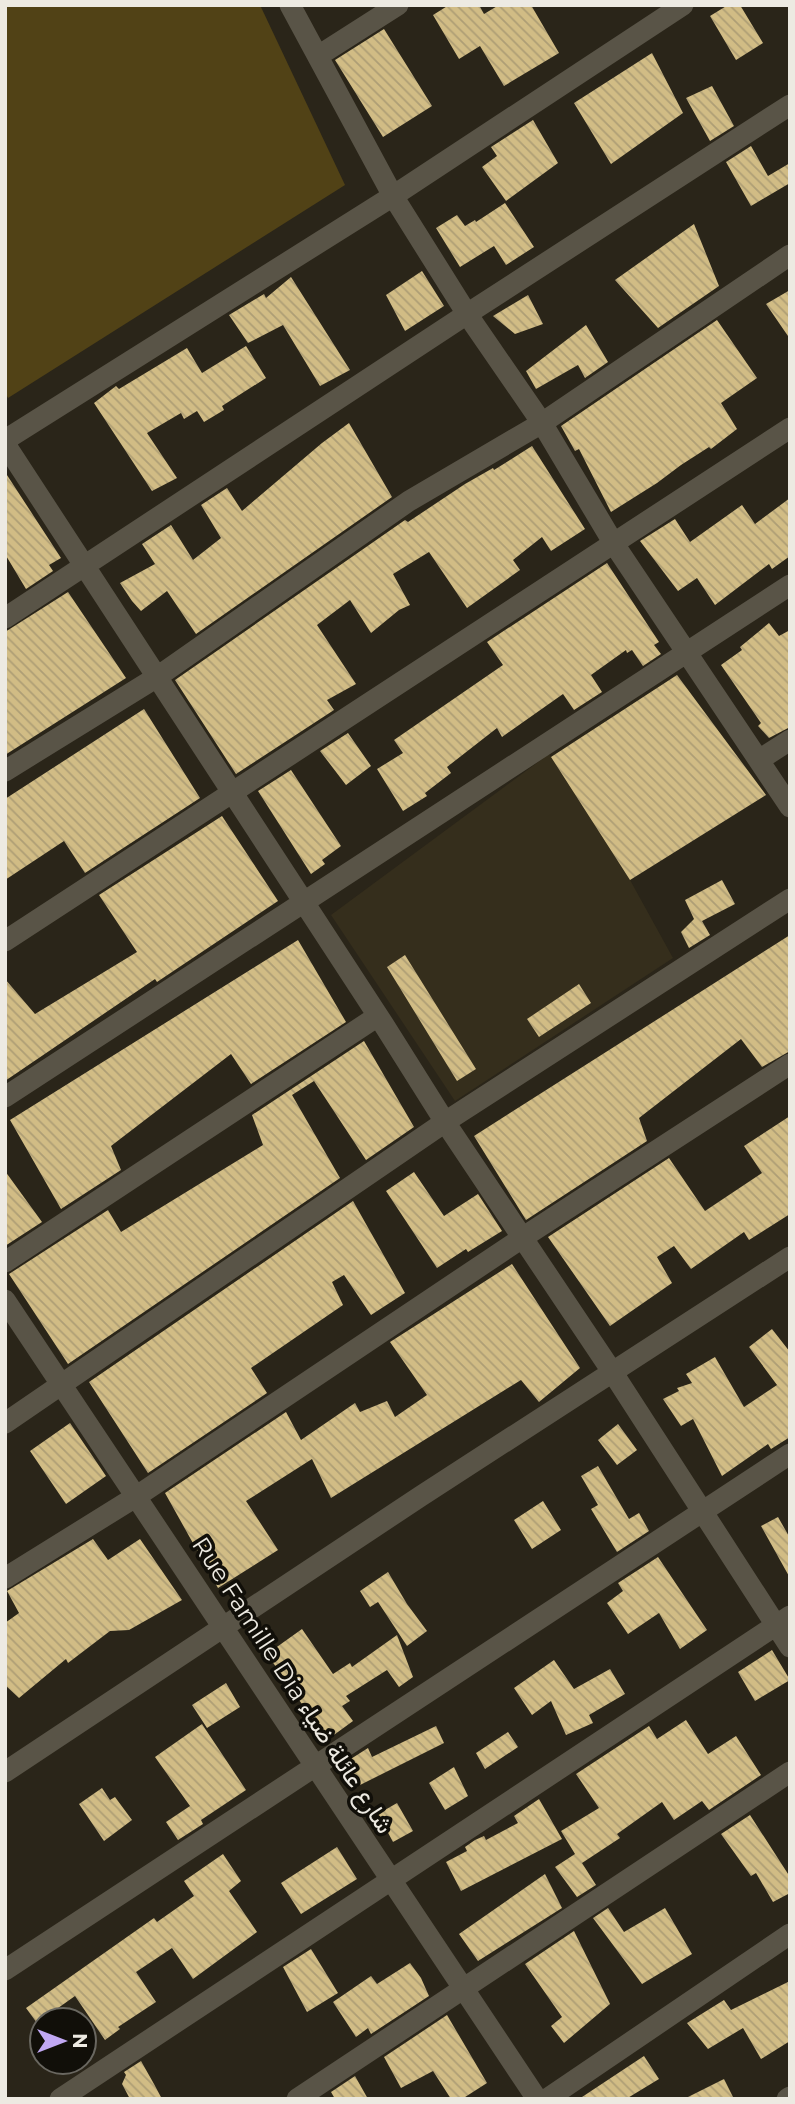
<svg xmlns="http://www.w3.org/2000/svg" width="795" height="2104" viewBox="0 0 795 2104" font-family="Montserrat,Vazirmatn,sans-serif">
<defs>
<pattern id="building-back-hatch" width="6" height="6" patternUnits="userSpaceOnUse" patternTransform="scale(1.75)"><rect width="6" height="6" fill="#d1bc85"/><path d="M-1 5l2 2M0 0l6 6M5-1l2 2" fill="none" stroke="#ae9e75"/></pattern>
</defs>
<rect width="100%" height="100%" fill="#2a2519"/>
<!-- built -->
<path fill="#352e1c" d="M549 754 630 880 673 958 455 1101 331 915Z"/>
<!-- green -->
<path fill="#514216" d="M5 5H260L345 185 8 398 5 392Z"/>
<!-- building -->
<path fill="url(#building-back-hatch)" d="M449 5H479L484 14 499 5H531L559 53 504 86 480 46 459 59 433 15Z
M728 5H740L763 43 736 60 710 16Z
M384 29 432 106 383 137 335 60Z
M652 53 683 113 611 164 574 103Z
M712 86 734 126 710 141 686 98Z
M533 120 558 163 506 201 482 167 497 156 491 147Z
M751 146 768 176 790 163V183L751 206 726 162Z
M505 203 534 247 506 265 494 246 460 267 436 228 457 215 465 226 475 220 476 222Z
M694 224 719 286 658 328 615 280Z
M422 271 444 306 405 331 386 295Z
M291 277 350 370 320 386 283 325 248 343 229 315 264 294 266 298Z
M790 290V339L766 304Z
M528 295 543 324 515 334 493 316Z
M717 320 757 378 721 403 737 429 711 449 709 447 681 465 657 483 611 512 579 449 575 451 561 426Z
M586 325 608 362 585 378 578 365 536 389 526 371Z
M246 346 266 378 222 406 224 410 204 422 197 411 184 419 181 413 147 433 177 478 152 491 94 403 116 386 119 389 187 348 202 373Z
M349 423 392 497 196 634 167 591 141 611 132 601 120 583 155 564 142 544 171 525 193 560 221 538 201 505 227 488 242 511 322 443Z
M532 446 585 529 551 551 542 537 513 560 520 570 467 608 429 552 393 574 410 605 399 610 371 633 350 600 317 625 356 684 327 700 334 710 236 774 175 680 405 520 408 522 465 484 493 468 494 470Z
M5 472 61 558 49 565 53 571 26 589 5 554Z
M790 498V556L772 569 769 564 715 605 697 578 678 591 640 541 675 519 690 542 742 505 755 524Z
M607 563 659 642 654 645 661 654 643 666 632 650 627 653 626 650 591 675 602 692 574 710 563 694 502 737 497 728 447 767 451 773 425 793 427 796 403 811 377 769 403 753 394 740 503 665 487 642Z
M68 592 126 678 5 755V632Z
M769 623 779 636 790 630V727L769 738 758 726 761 723 721 665 742 650 740 647Z
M677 675 766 795 630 880 551 757Z
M144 709 200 798 85 873 64 841 5 880V799Z
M348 733 371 766 346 785 320 751Z
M291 770 341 846 322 860 325 864 311 874 258 791Z
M222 816 278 901 157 982 155 979 5 1081V979L35 1014 137 952 99 895Z
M722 880 735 904 702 921 710 935 689 948 681 932 694 919 685 900Z
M790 935V1051L762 1067 741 1039 639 1118 647 1141 526 1220 474 1136Z
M298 940 346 1022 251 1084 231 1054 111 1146 121 1170 61 1209 10 1120Z
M405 955 476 1069 457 1081 387 967Z
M579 984 591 1003 539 1037 527 1019Z
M364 1041 414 1127 366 1160 314 1081 292 1095 340 1178 68 1364 9 1274 108 1210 121 1232 263 1145 252 1115Z
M790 1116V1214L749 1240 744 1232 691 1269 674 1246 657 1257 672 1283 610 1326 548 1237 669 1158 705 1211 762 1173 744 1146Z
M5 1171 42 1222 5 1246Z
M414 1172 444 1216 478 1194 502 1231 468 1252 466 1249 437 1268 386 1191Z
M353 1201 405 1293 371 1315 344 1275 332 1282 343 1305 251 1368 267 1393 148 1473 89 1382Z
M512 1264 580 1368 539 1402 521 1380 331 1498 312 1459 246 1501 278 1550 218 1588 165 1493 286 1412 301 1440 355 1403 360 1412 387 1401 395 1417 427 1395 390 1342Z
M772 1329 790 1352V1437L771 1449 768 1444 722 1476 693 1419 681 1426 663 1399 679 1391 677 1388 692 1383 686 1374 715 1357 744 1407 777 1385 749 1347Z
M70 1423 106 1476 66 1504 30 1451Z
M618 1424 637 1450 617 1465 598 1440Z
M598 1466 629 1519 639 1513 649 1531 617 1552 591 1509 598 1505 581 1476Z
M543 1501 561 1530 532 1549 514 1520Z
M778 1517 790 1538V1578L761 1526Z
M93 1539 108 1560 140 1539 182 1600 129 1630 110 1631 68 1663 66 1659 19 1698 5 1685V1623L19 1613 7 1591Z
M658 1557 707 1630 680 1649 659 1613 628 1634 607 1603 623 1591 618 1583Z
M388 1572 407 1604 427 1631 407 1646 378 1602 370 1607 360 1591Z
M302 1629 333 1674 350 1663 352 1667 397 1635 413 1677 399 1687 387 1670 346 1696 350 1701 342 1706 353 1721 327 1740 267 1654Z
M772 1650 790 1680 755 1701 738 1672Z
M554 1660 574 1689 610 1669 625 1694 589 1715 593 1723 566 1735 551 1701 532 1715 514 1688Z
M226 1683 240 1707 207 1728 192 1705Z
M686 1720 708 1754 736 1736 761 1775 709 1810 702 1801 674 1820 662 1802 617 1834 620 1838 582 1863 596 1885 577 1897 555 1867 575 1854 561 1831 599 1808 576 1774 649 1726 657 1739Z
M202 1724 246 1790 201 1820 203 1824 178 1840 166 1822 190 1806 155 1757Z
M436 1726 444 1743 358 1786 346 1762 368 1748 372 1757Z
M508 1732 518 1747 485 1769 476 1753Z
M454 1767 468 1796 445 1810 429 1783Z
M102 1788 110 1800 115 1797 132 1820 104 1841 79 1804Z
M539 1799 562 1839 461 1891 446 1862 467 1851 465 1847 475 1840 484 1836 486 1840 518 1823 514 1816Z
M397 1803 413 1831 393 1842 378 1814Z
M750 1815 790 1877V1893L773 1902 756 1873 751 1876 721 1834Z
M337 1847 357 1879 301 1914 281 1883Z
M223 1854 241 1881 229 1891 257 1932 193 1979 172 1948 136 1972 156 2002 118 2027 120 2029 105 2040 75 1996 37 2023 26 2008 154 1918 157 1922 194 1896 184 1881Z
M545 1874 562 1908 478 1961 459 1934Z
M608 1908 624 1932 665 1908 692 1954 642 1984 593 1918Z
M574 1931 610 2004 564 2043 551 2026 562 2017 525 1964Z
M311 1949 338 1993 307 2012 283 1967Z
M410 1963 421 1978 429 1996 371 2034 368 2028 356 2037 333 2002 371 1976 377 1984Z
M790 1981V2041L761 2059 743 2028 708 2049 687 2023 724 2000 731 2010Z
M447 2015 487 2083 462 2099H451L433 2071 401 2088 384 2057Z
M644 2056 659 2079 626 2099H579Z
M141 2061 154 2084 162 2099H130L122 2084 126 2075 124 2072Z
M355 2076 368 2099H335L331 2092Z
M724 2079 734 2099H684Z"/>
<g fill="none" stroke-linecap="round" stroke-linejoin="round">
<!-- minor -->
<path stroke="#595447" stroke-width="21" d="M290 5 393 196 467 314 542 423 614 544 790 807
M318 56 398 5
M5 440 393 196 683 5
M5 444 384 1025 445 1122 613 1373 790 1647
M5 618 467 314 790 105
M759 760 790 740
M5 771 157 677 409 501 542 423 790 255
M5 941 790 428
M5 1097 790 585
M5 1262 378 1016
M5 1300 537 2099
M5 1423 445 1122 790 899
M5 1578 137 1496 522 1238 790 1064
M5 1772 421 1496 790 1257
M5 1970 790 1454
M60 2099 790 1616
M297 2099 790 1772
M547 2099 790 1934
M787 2099 790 2097"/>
</g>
<g text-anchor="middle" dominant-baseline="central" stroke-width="7" stroke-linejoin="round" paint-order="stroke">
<!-- street labels -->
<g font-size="24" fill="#edeae2" stroke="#110f09">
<text transform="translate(293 1685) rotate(57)">Rue Famille Dia شارع عائلة ضياء</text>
</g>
</g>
<!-- border -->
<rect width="795" height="2104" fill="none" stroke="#edeae2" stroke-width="14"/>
<!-- north arrow -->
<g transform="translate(63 2041) rotate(90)"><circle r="33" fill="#110f09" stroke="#696760" stroke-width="2"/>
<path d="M0-5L12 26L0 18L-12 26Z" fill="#c1a8f3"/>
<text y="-10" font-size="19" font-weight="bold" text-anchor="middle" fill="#edeae2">N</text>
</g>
</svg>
